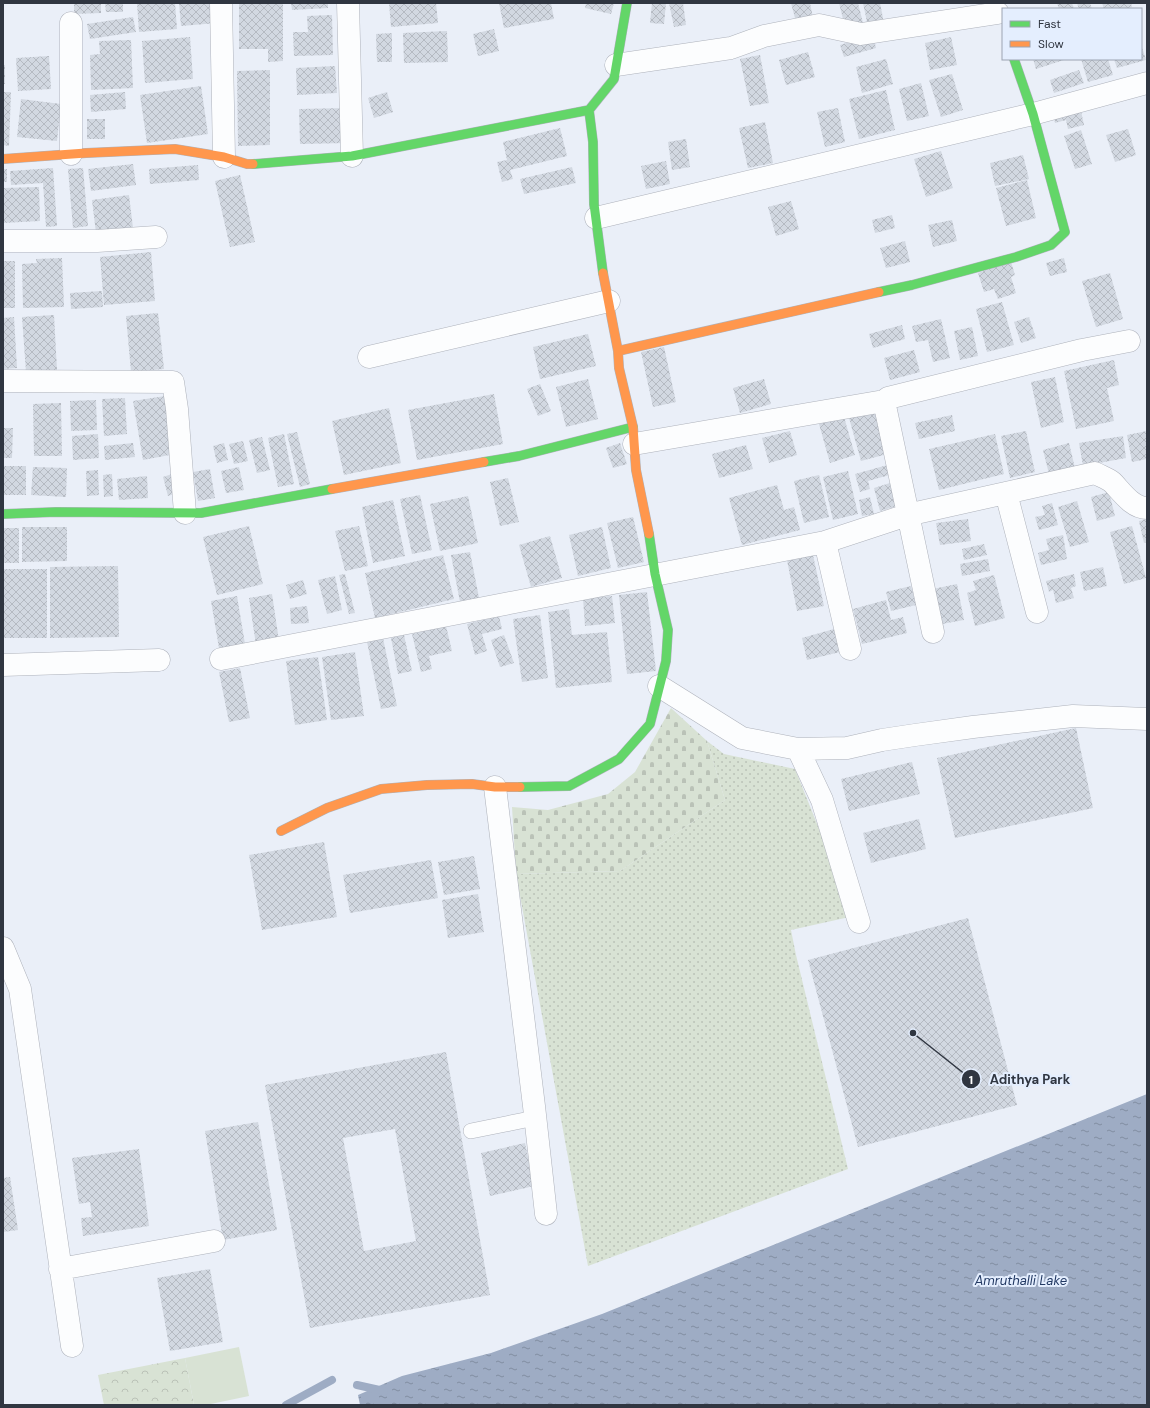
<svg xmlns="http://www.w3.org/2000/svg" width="1150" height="1408" viewBox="0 0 1150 1408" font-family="'DM Sans',sans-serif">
<defs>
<pattern id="grass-dots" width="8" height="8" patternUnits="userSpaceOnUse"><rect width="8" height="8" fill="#d8e2d4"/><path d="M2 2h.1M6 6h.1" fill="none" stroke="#bac2b7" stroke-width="1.8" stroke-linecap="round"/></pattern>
<pattern id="forest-crowns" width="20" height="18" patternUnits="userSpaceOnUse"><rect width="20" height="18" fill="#d8e2d4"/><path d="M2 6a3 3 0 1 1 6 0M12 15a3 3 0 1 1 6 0" fill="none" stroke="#bac2b7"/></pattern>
<pattern id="cemetery-stones" width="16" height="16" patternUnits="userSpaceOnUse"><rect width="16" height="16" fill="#d8e2d4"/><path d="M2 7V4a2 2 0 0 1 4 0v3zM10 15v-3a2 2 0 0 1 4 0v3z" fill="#bac2b7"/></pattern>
<pattern id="water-ripples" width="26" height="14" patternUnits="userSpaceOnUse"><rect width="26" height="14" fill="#9eacc4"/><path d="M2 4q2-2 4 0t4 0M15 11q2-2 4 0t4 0" fill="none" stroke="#818da1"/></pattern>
<pattern id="building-cross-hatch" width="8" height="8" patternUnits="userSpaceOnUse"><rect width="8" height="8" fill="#d2d8e1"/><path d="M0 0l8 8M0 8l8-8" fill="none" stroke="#b5bac2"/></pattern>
</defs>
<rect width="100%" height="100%" fill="#eaeff8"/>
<!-- grass -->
<path fill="url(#grass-dots)" d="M707 741 724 754 795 769 854 916 791 930 796 955 848 1169 588 1266 516 874 620 871 725 800Z"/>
<!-- forest -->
<path fill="url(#forest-crowns)" d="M185 1358 194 1405H104L98 1375Z"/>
<!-- cemetery -->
<path fill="url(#cemetery-stones)" d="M671 708 707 741 725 800 620 871 516 874 512 807 548 810 608 794 635 772Z"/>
<!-- pitch -->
<path fill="#d8e2d4" d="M239 1347 249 1396 206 1405H194L185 1358Z"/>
<!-- water -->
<path fill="url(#water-ripples)" d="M1147 1094V1405H360L358 1395 402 1376 491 1353 602 1314Z"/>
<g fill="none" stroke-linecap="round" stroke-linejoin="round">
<!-- stream -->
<path stroke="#9eacc4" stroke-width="8" d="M357 1385 384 1391
M286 1405 332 1380"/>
</g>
<!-- building -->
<path fill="url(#building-cross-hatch)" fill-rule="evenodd" d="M74 3H101V13L74 14Z
M105 3H123V12H106Z
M137 3H175L177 29 139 32Z
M179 3H215L217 23 181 26Z
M239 3H283V61L268 62V49H239Z
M291 3H328V8L292 10Z
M389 3H436L438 23 391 27Z
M499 3H551L554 19 504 28Z
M586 3H614L611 14 585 8Z
M652 3H666L664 24 650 23Z
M669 3H683L686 25 674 27Z
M791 3H810L813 18 796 22Z
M839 3H858L863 23 845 27Z
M863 3H880L884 23 868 27Z
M1057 3H1072L1074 9H1059Z
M1077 3H1090L1092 9H1079Z
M1102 3H1131L1132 7 1125 9H1104Z
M332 15 333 55 294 56 293 32H308L307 16Z
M133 17 136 32 90 39 87 24Z
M494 29 499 51 478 56 473 34Z
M447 31 448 62 404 63 403 33Z
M392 33V62H377L376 34Z
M873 35 876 48 844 57 840 45Z
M190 37 193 79 145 83 142 41Z
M951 37 957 65 930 70 925 43Z
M131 40 133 88 91 90 90 55 100 54 99 41Z
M1141 44 1146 60 1117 68 1114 59H1141Z
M808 52 815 77 786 85 779 60Z
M760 55 769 103 750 106 740 59Z
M49 56 51 89 18 91 16 58Z
M886 59 893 84 862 93 856 67Z
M1033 59H1067L1036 69Z
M1081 59H1108L1113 75 1088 82Z
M3 65H5V84H3Z
M335 66 337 93 297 95 296 68Z
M270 70V145L238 146 237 71Z
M1079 70 1084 83 1054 93 1050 80Z
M952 74 963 110 941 117 929 80Z
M921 83 929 116 907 121 899 89Z
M201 86 208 134 147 143 140 95Z
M886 90 895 130 859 139 849 99Z
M3 92H11L9 146 3 145Z
M125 92 126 109 91 112 90 95Z
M387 92 393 112 374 118 368 98Z
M21 99 61 104 57 141 17 137Z
M346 108 347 143 300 144 299 109Z
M838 108 845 142 825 147 817 112Z
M1081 111 1084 125 1068 129 1066 120 1055 123 1054 117Z
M87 119H105V139H87Z
M765 122 773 163 748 168 739 128Z
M560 128 567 156 510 170 513 179 502 182 497 162 507 160 503 142Z
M1128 129 1136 155 1115 162 1106 135Z
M1081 130 1092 164 1075 169 1064 136Z
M686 139 690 167 672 170 668 142Z
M941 151 953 188 926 197 914 159Z
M1023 155 1029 179 995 186 990 163Z
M666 161 670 184 646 189 641 166Z
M133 164 136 185 91 191 88 169Z
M198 165 199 180 150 184 149 169Z
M572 167 576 183 524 194 520 179Z
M53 168 57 226 46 227 43 183 11 185 10 171Z
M83 168 88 226 73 228 68 169Z
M3 169H7V182H3Z
M240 175 255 242 230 247 215 181Z
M1027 180 1036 218 1006 226 996 188Z
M39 187 40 221 3 223V188Z
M129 195 133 228 96 233 92 200Z
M791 201 799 229 776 236 768 207Z
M892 215 895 228 875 233 872 220Z
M952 220 957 241 933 247 928 225Z
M905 241 910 262 886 268 880 248Z
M151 252 155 301 104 305 100 257Z
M62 258 64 307 23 308 22 264 37 263 36 259Z
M1064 258 1067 272 1050 276 1046 263Z
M3 261H15V308H3Z
M1011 262 1015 275 1011 277 1016 293 998 299 994 289 984 292 978 273Z
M1110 273 1123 319 1096 327 1082 281Z
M102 291 103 307 71 309 70 293Z
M1002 302 1014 345 987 352 976 309Z
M158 313 164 369 131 372 126 316Z
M54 315 57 370 26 372 22 317Z
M14 317 17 368 3 369V318Z
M1029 317 1036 338 1021 343 1014 322Z
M941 319 950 358 933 362 928 340 916 342 912 326Z
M902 325 905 339 873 348 869 334Z
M972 327 978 356 960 360 954 331Z
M588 334 596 366 540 379 533 347Z
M664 347 676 402 653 407 641 352Z
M914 350 920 372 890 380 884 358Z
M1114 360 1119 385 1107 388 1114 421 1076 429 1064 371Z
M1055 377 1064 422 1041 428 1031 382Z
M588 379 598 419 566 427 556 387Z
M764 379 771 404 740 413 733 388Z
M540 384 551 411 538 416 527 389Z
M494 394 503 444 417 460 408 410Z
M165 396 175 454 143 460 133 401Z
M125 398 127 434 104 436 102 399Z
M96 400 97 430 71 431 70 401Z
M61 403 62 456H34L33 404Z
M389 408 401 463 344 475 332 421Z
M880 410 891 453 861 461 849 418Z
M952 415 955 431 919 439 915 423Z
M844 417 855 455 830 463 819 424Z
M3 428H13L12 458H3Z
M790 431 797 455 769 463 762 438Z
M1026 431 1035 472 1010 478 1001 436Z
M1147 431V459L1132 462 1127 435Z
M297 432 310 484 300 487 287 434Z
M98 434 99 458 73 460 72 436Z
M284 434 294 484 278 487 268 438Z
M995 434 1004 474 939 490 929 449Z
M1123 436 1126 458 1083 466 1079 443Z
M262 437 270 470 257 473 249 440Z
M243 441 248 461 234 464 229 444Z
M133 443 135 457 105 460 104 446Z
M224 443 228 460 217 463 213 446Z
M620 443 627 464 613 468 606 448Z
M1069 443 1075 468 1049 474 1043 450Z
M746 445 753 469 719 478 712 454Z
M891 464 893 474 868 481 870 489 860 492 855 474Z
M3 466H26V495H3Z
M33 467 67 468 66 497 31 495Z
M239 467 244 490 226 493 221 471Z
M210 469 215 498 198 501 193 472Z
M98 470 99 495 87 496 86 471Z
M848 471 858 514 833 520 823 477Z
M175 473 180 492 168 496 163 477Z
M112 474 113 496 104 497 103 475Z
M819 475 829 517 804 523 794 481Z
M147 476 148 498 119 500 117 479Z
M508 478 519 522 500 526 490 482Z
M893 482 900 505 880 511 874 488Z
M777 485 784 510 794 507 800 530 742 545 729 498Z
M1109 492 1115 516 1097 521 1091 497Z
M420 495 432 550 412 554 400 499Z
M468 496 478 543 440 551 430 504Z
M870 497 874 514 862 516 859 500Z
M393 500 405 556 373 563 362 507Z
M1077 501 1089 542 1070 547 1058 507Z
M1052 503 1058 525 1039 530 1035 517 1045 515 1042 506Z
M633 517 644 562 618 568 607 523Z
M968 519 971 541 940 545 936 523Z
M1147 519V542L1144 543 1139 521Z
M249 526 263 584 217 595 203 537Z
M359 526 368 566 345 571 335 531Z
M1132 526 1146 578 1124 584 1110 532Z
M22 527H67V561L22 562Z
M602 527 611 568 578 576 569 535Z
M3 528H19V563H3Z
M1063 535 1067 559 1041 565 1038 553 1049 550 1046 539Z
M550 536 562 578 531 587 519 545Z
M984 544 987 555 964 560 962 549Z
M470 552 479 598 460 602 451 555Z
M443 555 454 599 375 618 365 573Z
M813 555 824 606 797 611 787 560Z
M988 559 990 571 962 576 960 564Z
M118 566 119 637 50 638V567Z
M1103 567 1107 586 1084 591 1080 572Z
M3 569H47V638H3Z
M345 574 355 613 349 614 339 575Z
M1074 574 1076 586 1071 588 1074 598 1056 603 1053 590 1049 592 1046 581Z
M994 575 1005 618 975 626 967 593 976 590 973 581Z
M335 576 342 610 327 614 318 580Z
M303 580 307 594 290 599 286 585Z
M957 584 964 620 942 624 928 590Z
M911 586 916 605 891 611 886 592Z
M647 592 656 671 627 674 619 595Z
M272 594 279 641 256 645 249 598Z
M237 596 245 644 219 648 211 601Z
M612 596 615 623 585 626 583 598Z
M886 600 891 620 903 617 907 633 862 644 853 609Z
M307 606 309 623 291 624 290 608Z
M569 609 572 635 607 632 612 682 556 688 548 612Z
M540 615 548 678 522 682 513 619Z
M499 616 502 629 482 634 487 651 475 655 467 624Z
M446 626 452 651 429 656 432 669 421 672 412 634Z
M834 629 840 652 807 660 802 638Z
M404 635 412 671 398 674 391 638Z
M504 635 514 663 500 667 491 640Z
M383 638 397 706 381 709 367 642Z
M355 652 364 716 331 720 322 657Z
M318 657 327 720 295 725 286 661Z
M240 668 250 718 229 722 219 672Z
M1076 728 1093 808 955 838 937 758Z
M912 762 920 794 849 811 841 779Z
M919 819 926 849 871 863 863 833Z
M324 842 337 917 262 930 249 855Z
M474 856 480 889 444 895 438 862Z
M431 860 438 898 350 913 343 875Z
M478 894 484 932 448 938 442 900Z
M968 918 1017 1105 858 1147 808 960Z
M446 1052 490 1295 310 1328 265 1085ZM395 1129 416 1241 364 1251 343 1138Z
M258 1122 277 1230 223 1240 205 1131Z
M525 1143 534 1186 490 1196 481 1153Z
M139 1149 149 1226 83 1236 81 1218 92 1217 90 1202 79 1204 72 1158Z
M10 1177 18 1230 3 1232V1178Z
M210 1269 223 1342 170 1351 157 1278Z"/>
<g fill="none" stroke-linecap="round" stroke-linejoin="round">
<defs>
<path id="lane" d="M471 1131 535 1118"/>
<path id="street" d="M221 3 224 157
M348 3 352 156
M616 65 731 48 764 36 819 25 861 34 998 13
M71 154V23
M596 218 1033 114 1147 83
M3 241H97L156 237
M369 357 609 301
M3 381 173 382 177 409 185 513
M634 444 884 401
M1006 493 1037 612
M933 632 884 401 888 398 1082 350 1129 341
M850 649 825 542 907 515 1095 473C1100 476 1107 478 1112 482 1121 491 1132 508 1147 508
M221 659 825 542
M3 665 159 660
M659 686 742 738 798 749 822 800 859 922
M798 749 847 748 882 740 915 735 973 727 1073 716 1147 719
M495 787 534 1106 546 1214
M3 948 20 989 72 1346
M60 1269 214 1241"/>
<path id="fast" d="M253 164 352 156 589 110
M603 273 594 204 593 142 589 110 614 79 627 3
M879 292 912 285 1016 257 1051 245 1065 232 1033 114 1014 59
M484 462 519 456 633 427
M3 514 56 512 201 513 332 489
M520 787 569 786 619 759 650 724 666 661 668 630 655 574 649 534"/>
<path id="slow" d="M3 159 86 153 175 149 224 157 247 164H253
M603 273 618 351 619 368 633 427 636 470 649 534
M618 351 879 292
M332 489 484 462
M281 831 327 808 381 789 427 785 472 784 495 787H520"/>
</defs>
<!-- lane casing -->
<use href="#lane" stroke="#aeb2bb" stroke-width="16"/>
<!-- street casing -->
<use href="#street" stroke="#aeb2bb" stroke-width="23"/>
<!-- fast casing -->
<use href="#fast" stroke="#aeb2bb" stroke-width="10"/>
<!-- slow casing -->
<use href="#slow" stroke="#aeb2bb" stroke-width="10"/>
<!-- lane -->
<use href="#lane" stroke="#fcfdfe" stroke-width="15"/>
<!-- street -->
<use href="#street" stroke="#fcfdfe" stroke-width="22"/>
<!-- fast -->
<use href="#fast" stroke="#63d668" stroke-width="9"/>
<!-- slow -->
<use href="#slow" stroke="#ff974d" stroke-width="9"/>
</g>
<g text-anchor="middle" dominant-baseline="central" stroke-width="4" stroke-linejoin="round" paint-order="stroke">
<!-- water labels -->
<g font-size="13" font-style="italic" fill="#233a64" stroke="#e4eefe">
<text x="1021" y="1280">Amruthalli Lake</text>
</g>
</g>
<!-- callouts -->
<path fill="none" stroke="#303641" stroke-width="1.5" d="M913 1033L971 1079"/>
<g fill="#303641" stroke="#e4eefe" stroke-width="1.5">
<circle cx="913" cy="1033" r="4"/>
<circle cx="971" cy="1079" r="10"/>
</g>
<g font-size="12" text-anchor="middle" font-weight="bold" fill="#fff">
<text x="971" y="1084">1</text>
</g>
<g font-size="13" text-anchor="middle" font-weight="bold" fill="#303641" stroke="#e4eefe" stroke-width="4" stroke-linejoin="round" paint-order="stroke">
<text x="1030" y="1084">Adithya Park</text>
</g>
<!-- border -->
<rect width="1150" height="1408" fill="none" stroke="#303641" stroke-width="8"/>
<!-- legend -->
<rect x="1002" y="8" width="140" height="52" fill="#e4eefe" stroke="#9ca4b2"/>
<rect x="1010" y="21" width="20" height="6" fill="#63d668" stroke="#9ca4b2"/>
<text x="1038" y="28" font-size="12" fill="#303641">Fast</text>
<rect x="1010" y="41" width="20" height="6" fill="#ff974d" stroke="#9ca4b2"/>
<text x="1038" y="48" font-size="12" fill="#303641">Slow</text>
</svg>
